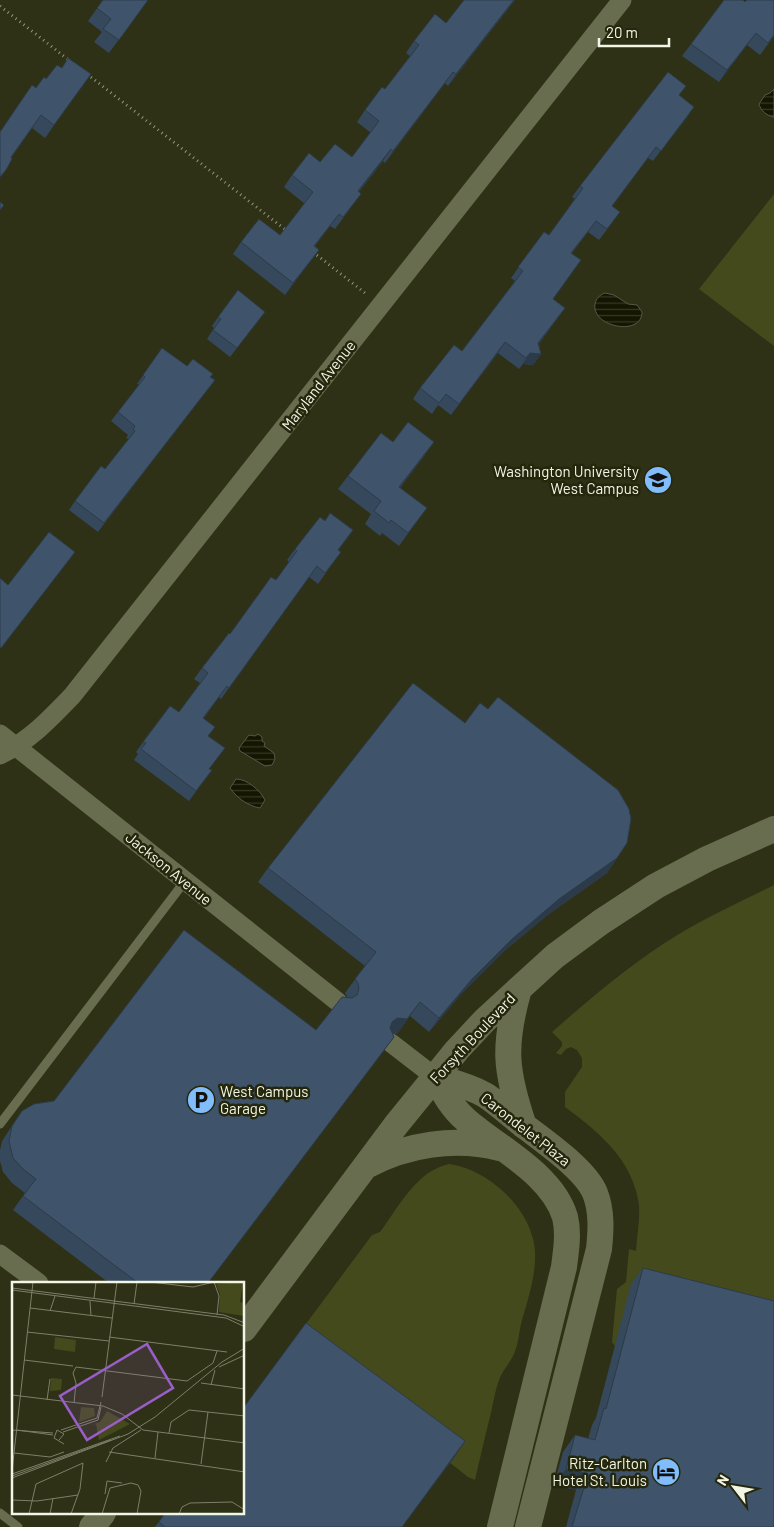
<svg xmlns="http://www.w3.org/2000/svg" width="774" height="1527" viewBox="0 0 774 1527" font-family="Barlow,sans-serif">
<defs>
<pattern id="water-rules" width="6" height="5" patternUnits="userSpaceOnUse" patternTransform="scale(1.25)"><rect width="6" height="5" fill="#141601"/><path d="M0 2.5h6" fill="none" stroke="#373826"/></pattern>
</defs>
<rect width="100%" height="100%" fill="#2e3116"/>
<!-- green -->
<path fill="#454a1d" d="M774 194V346L699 289Z
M774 885V1321L632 1284 615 1346 612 1342 617 1289 626 1282 629 1249 636 1251C637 1236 640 1220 639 1205 633 1160 599 1132 565 1107V1092L582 1067V1058L577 1050 571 1047 566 1049 561 1055 556 1053 562 1046V1042L552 1032C592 997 633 962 679 934 709 916 742 901 774 885Z
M449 1164C485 1169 524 1202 533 1239 540 1266 528 1298 521 1324 519 1334 518 1345 514 1354 510 1363 502 1371 499 1380 495 1391 493 1403 491 1413 485 1436 480 1458 475 1480L468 1477 294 1340 372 1235 380 1232C399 1207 416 1171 449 1164Z"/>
<!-- water -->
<path fill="url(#water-rules)" stroke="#575945" d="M774 89V117H773C766 115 761 111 759 104L765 95 770 93Z
M605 293 614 295 628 304 637 305 642 312C642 337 591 327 595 304 596 298 600 295 605 293Z
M258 734 262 737V741L265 743 264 746 274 753 275 759 272 765 265 766 240 751 239 748 249 735 255 736Z
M236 779C247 779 260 790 265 800L260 808C248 806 237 798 230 788Z"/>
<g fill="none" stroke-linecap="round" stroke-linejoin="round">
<!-- path -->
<path stroke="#949781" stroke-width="3" stroke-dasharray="1 4" stroke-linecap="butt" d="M0 6 70 61
M87 74 287 231
M313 252 365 293"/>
<!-- lane -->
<path stroke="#696d4f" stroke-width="9" d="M0 1124 185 881
M0 1513 18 1527"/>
<!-- street -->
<path stroke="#696d4f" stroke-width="19" d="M0 734 338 1002
M0 755C29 741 50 719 72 696L622 0
M391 1043 435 1077
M0 1254 39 1283"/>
<!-- secondary -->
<path stroke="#696d4f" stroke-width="26" d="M519 989C503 1045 505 1071 524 1126
M435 1077C452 1082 469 1086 485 1095 496 1102 507 1112 518 1121 539 1138 585 1168 595 1193 602 1211 601 1230 599 1249L528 1527
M435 1077C443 1092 452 1108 466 1120 498 1148 552 1174 565 1217 569 1233 566 1251 564 1267L500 1527
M366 1166C407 1144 455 1137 500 1148
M244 1329 396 1125 457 1050 485 1020 555 956 601 922 656 886 707 859 774 829
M92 1527 103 1513"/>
</g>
<!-- wall -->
<path fill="#36485b" d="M103 0H148L109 53 94 42 102 32 88 21Z
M515 0 448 86 445 83 385 163 383 161 359 192 361 194 335 229 330 226 315 246 319 250 285 295 233 254 241 242 280 235 305 204 284 187 292 175 320 162 352 157 371 133 357 122 365 110 385 89 410 56 406 53 414 41 446 23Z
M745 2 774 36 760 55 747 45 719 82 682 56 691 44Z
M62 68 91 74 45 138 32 128 11 158 36 88 46 79Z
M679 95 694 107 653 161 648 158 612 206V223L599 240 588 232 572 253 553 299 565 308 539 344 541 354 533 365 523 364 519 369 498 353 451 415 438 405 432 414 413 399 420 388 462 351 515 281 511 278 544 232 549 235 575 199 572 197 580 186Z
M218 317 258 321 230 357 207 339 214 328 212 326Z
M162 348 187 366 210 377 208 389 98 532 69 510 75 501 105 469 129 439 126 438 128 435 111 421 139 385 137 384Z
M393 442 425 455 400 488 417 521 399 546 382 533 380 536 365 524 371 514 338 489 348 476Z
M295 549 338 550 341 552 318 584 309 577 221 699 219 697 204 718 209 736 210 769 212 770 189 801 134 760 138 754 136 752 143 742 179 712 200 683 194 679 202 668 230 634 276 580 289 562 287 560Z
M617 858 607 873 549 914 502 953 462 993 429 1032 410 1016 397 1034 392 1033 394 1037 383 1051 208 1283H109L13 1210 25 1193 12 1183 3 1172 0 1161V1150L2 1141 22 1111 54 1101 316 1030 348 998 345 993 365 966 258 882 268 868Z
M643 1268 774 1527H566L576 1490 554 1485 563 1452 575 1435 588 1439 592 1425 596 1418 631 1284Z
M465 1441 402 1527H155L165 1513Z"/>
<!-- shaded-wall -->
<path fill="#2c3b4a" d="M514 0H515L448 86 456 74Z
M756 33 747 45 719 82 727 70Z
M453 72 445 83 385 163 393 151Z
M694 107 687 118 653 161 661 151Z
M391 149 383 161 350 203 358 191Z
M319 250 311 261 285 295 293 283Z
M565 308 532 353 541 354 533 365 523 364 519 369 530 353Z
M505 342 498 353 451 415 459 404Z
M215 380 208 389 98 532 104 523Z
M434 442 425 455 390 500 399 487Z
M75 552 66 564 0 650 1 648Z
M617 858 607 873 549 914 502 953 462 993 429 1032 439 1018 472 979 512 939 559 899Z
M420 1002 397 1034 387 1032 392 1022Z
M394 1037 383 1051 208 1283Z
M465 1441 454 1458 402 1527Z
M566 1469 588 1474 576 1490 554 1485Z"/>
<!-- building -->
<path fill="#3f546a" stroke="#2c3b4a" d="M103 0H148L119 40 103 29 111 19 97 8Z
M464 0H514L456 74 453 72 393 151 391 149 358 191 361 194 343 217 339 214 314 246 319 250 293 283 241 242 259 219 280 235 294 217 313 192 292 175 309 153 320 162 335 144 352 157 379 121 365 110 382 87 385 89 419 45 414 41 435 14 446 23Z
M724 0H743L745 2 747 0H774V35L768 43 756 33 727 70 691 44Z
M68 58 91 74 54 125 41 115 11 157 12 159 6 170 0 177V132L32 85 36 88 44 77 46 79 57 65 62 68Z
M668 72 686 86 679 95 694 107 661 151 656 147 612 206 620 212 607 229 596 221 571 253 581 260 553 299 565 308 538 343 541 354 530 353 526 358 505 342 459 404 446 394 439 403 420 388 454 345 462 351 523 271 518 267 544 232 549 235 583 188 580 186Z
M0 202 4 205 0 210Z
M238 290 265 312 237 348 213 330 221 319 218 317Z
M162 348 187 366 193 359 213 374 210 377 215 380 104 523 75 501 101 466 105 469 135 431 133 429 135 426 118 412 145 377 143 375Z
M408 422 434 442 399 487 427 508 408 533 391 520 389 523 374 511 381 501 348 476 381 433 393 442Z
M330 513 353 530 338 550 341 552 325 573 317 566 229 688 227 686 203 718 215 727 208 736 225 748 209 769 212 770 196 791 141 749 146 743 143 742 170 706 179 712 208 673 202 668 229 633 230 634 271 577 276 580 297 551 295 549 320 517 325 521Z
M49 532 75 552 1 648 0 647V578L8 585Z
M413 683 465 723 480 703 488 709 498 697 618 790 629 809 631 819 627 843 617 858 559 899 512 939 472 979 439 1018 420 1002 407 1019 397 1018 392 1022 390 1028 394 1037 208 1283H138L23 1196 36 1179 23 1169 13 1158 9 1141 12 1126 22 1111 34 1104 54 1101 184 930 316 1030 342 997 352 998 357 995 359 989 358 983 355 979 376 952 268 868Z
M643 1268 774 1301V1527H572L588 1474 566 1469 575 1435 595 1440 604 1408 606 1409Z
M306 1323 465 1441 402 1527H165L159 1522 165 1513H244V1407Z"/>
<!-- icons -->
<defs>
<symbol id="university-disc" viewBox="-11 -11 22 22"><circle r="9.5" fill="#80bdfa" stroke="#24270c"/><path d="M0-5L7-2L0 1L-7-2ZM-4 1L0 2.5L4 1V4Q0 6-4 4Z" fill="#111"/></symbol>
<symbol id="parking-disc" viewBox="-11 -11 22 22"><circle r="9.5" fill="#80bdfa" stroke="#24270c"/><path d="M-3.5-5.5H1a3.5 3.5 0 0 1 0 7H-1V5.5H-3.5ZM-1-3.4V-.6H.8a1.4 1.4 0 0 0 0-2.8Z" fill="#111"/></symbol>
<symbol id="hotel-disc" viewBox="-11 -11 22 22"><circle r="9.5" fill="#80bdfa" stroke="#24270c"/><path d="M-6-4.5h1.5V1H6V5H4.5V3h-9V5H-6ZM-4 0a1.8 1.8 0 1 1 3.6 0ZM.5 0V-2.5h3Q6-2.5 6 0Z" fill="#111"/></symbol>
</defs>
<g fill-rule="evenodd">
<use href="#university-disc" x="642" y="464" width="32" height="32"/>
<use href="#parking-disc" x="185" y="1084" width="32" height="32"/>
<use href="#hotel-disc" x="650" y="1456" width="32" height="32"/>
</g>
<g text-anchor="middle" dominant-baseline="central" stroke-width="5" stroke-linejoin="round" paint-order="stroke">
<!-- street labels -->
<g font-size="15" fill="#f3f6e5" stroke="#24270c">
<text transform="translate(318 385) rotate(-52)">Maryland Avenue</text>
<text transform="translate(169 868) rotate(39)">Jackson Avenue</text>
<text transform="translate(472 1038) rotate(-47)">Forsyth Boulevard</text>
<text transform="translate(526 1129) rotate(38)">Carondelet Plaza</text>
</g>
<!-- poi labels -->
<g font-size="15" fill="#f3f6e5" stroke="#24270c" text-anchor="end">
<text x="639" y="471">Washington University<tspan x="639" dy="17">West Campus</tspan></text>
<text x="220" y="1091" text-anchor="start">West Campus<tspan x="220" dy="17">Garage</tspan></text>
<text x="647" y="1463">Ritz-Carlton<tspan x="647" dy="17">Hotel St. Louis</tspan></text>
</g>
</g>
<!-- overview -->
<g transform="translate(12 1282)">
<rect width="232" height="232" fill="#2e3116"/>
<path d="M69 125 82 126 83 134 67 140ZM95 129 118 142 87 158 84 142 79 143 88 140Z" fill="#454a1d"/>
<path d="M39 96 50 97 49 108 38 109Z" fill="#454a1d"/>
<path d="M231 0 228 20 232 21V34L207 30 208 12 204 2ZM43 55 64 58 63 70 42 67Z" fill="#454a1d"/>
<path fill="none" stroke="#7d8069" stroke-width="1" d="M138 0 181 5 202 0M202 0 207 14 205 33M0 6 212 33 233 41M0 8 214 36 233 45M82 16 84 0M78 19 79 34M122 22 125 0M18 26 100 36M38 29 43 14M15 50 97 59M97 55 215 70M12 78 61 84M207 85 233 73M189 101 233 107M199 103 203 88M0 113 91 124 110 132 131 148 233 161M90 115 105 0M35 118 38 97M62 121 64 101 61 91 64 85 175 99 201 81 205 69M0 148 41 151M5 148 41 153M49 148 85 136 89 120M51 150 86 138 89 125M157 151 159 140 177 128 233 134M47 158 52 152 45 148 42 156 52 162M97 170 233 190M2 171 38 175 52 170M143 176 146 150M94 180 101 166 129 148M189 182 196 130M0 189 21 0M0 192 108 154M0 194 99 158M0 196 116 152 143 135 210 80 233 66M93 212 95 199 110 201M0 218 25 219 66 213M17 232 24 202 71 181 68 207 59 232M38 232 41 216M90 232 98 206 119 201 126 203 129 209 125 232M167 232 170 225 178 221 220 220 233 228"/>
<path fill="#995ec8" fill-opacity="0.15" stroke="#995ec8" stroke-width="2.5" d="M135 62 161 106 75 158 48 114Z"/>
<rect width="232" height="232" fill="none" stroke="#f3f6e5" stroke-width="2.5"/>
</g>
<!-- north arrow -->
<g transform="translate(734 1487) rotate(301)" stroke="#24270c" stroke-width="4" paint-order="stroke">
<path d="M0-4L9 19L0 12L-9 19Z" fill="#f3f6e5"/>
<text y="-8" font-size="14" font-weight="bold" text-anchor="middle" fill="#f3f6e5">N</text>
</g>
<!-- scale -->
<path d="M599 38v8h70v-8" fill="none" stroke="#f3f6e5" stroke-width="2.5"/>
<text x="606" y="38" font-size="15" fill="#f3f6e5" stroke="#24270c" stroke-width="4" paint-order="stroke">20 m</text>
</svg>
